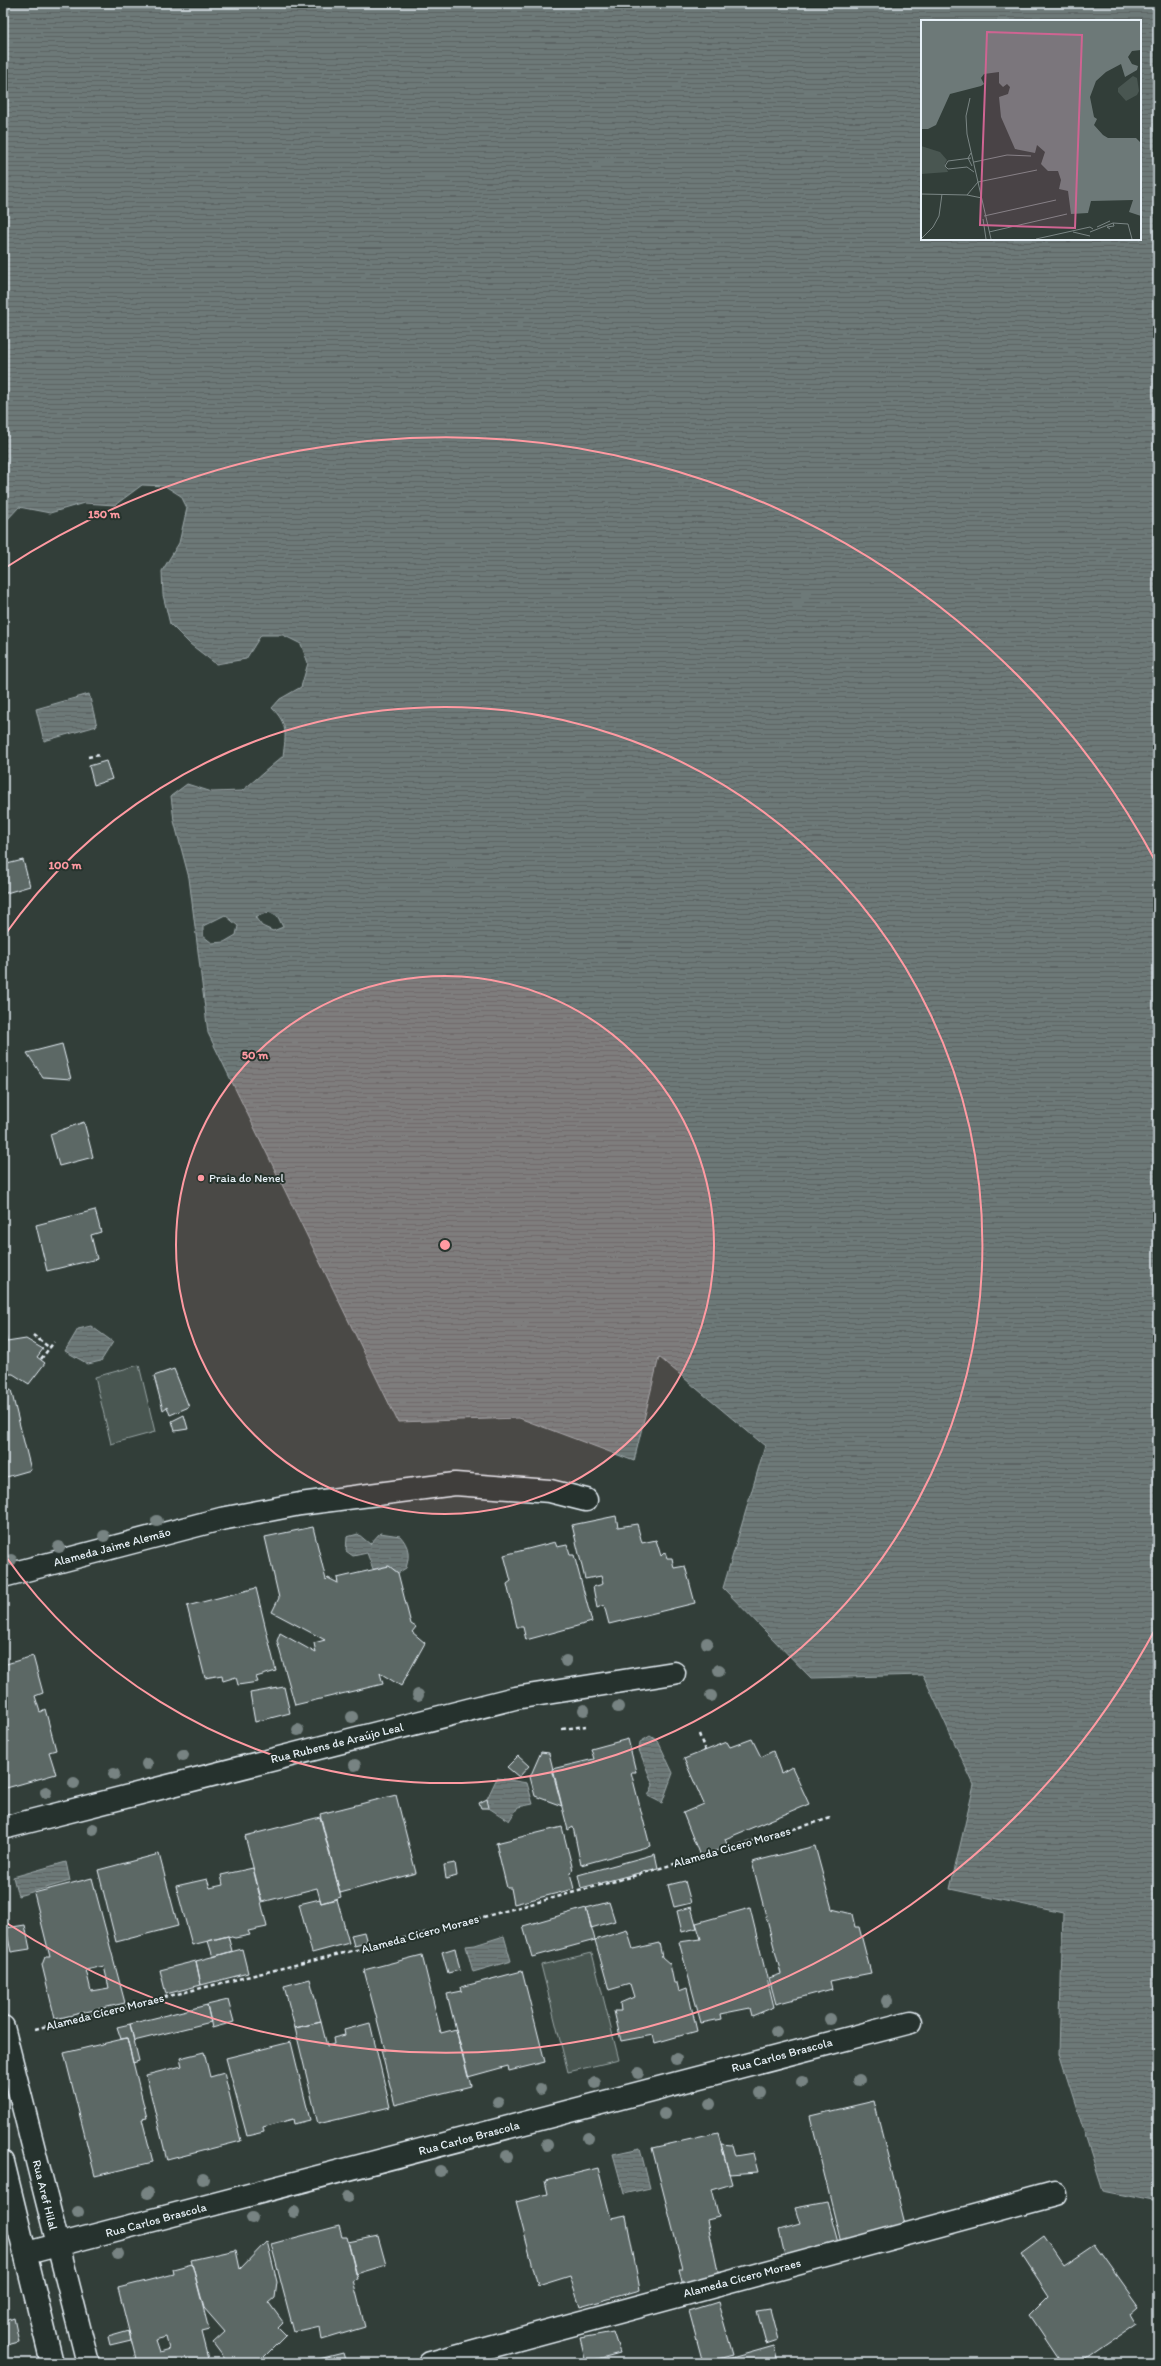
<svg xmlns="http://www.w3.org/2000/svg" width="1161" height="2366" viewBox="0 0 1161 2366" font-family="Itim,sans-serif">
<defs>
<pattern id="water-rules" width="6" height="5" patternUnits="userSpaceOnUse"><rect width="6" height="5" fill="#6d7978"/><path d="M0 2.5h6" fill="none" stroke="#5b6363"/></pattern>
</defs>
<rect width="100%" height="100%" fill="#323e39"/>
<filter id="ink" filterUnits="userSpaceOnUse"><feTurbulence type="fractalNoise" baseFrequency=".025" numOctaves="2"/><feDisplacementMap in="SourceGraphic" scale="8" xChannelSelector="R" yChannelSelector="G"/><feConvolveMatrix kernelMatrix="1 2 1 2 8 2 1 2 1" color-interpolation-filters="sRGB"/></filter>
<g filter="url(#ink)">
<!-- pitch -->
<path fill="#495651" stroke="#98a4a4" d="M139 1365 155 1432 111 1444 95 1377Z
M592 1953 619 2060 568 2072 541 1965Z"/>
<!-- water -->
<path fill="url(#water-rules)" stroke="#9ea9ab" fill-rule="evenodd" d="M3 3H1158V2202L1103 2191 1059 2053 1063 1913 950 1889 974 1785 923 1675 811 1678 723 1588 765 1446 659 1357 634 1461 519 1418 398 1422 208 1033 189 878 174 821 171 796 187 784 212 792 242 791 283 756C286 734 288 724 272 708L280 699 301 687 308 663 301 644 283 635H261L246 659 216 664 190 644 170 624 163 595 162 571 179 543 187 508 181 496 165 486 142 485 115 505 84 503 50 513 19 507 7 520 3 519ZM922 21H1140V239H922ZM269 912 278 917 283 927 273 931 262 926 255 917ZM225 915 238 926 236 935 224 942 212 943 203 936V926Z
M89 694 97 726 44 741 36 709Z
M91 1326 113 1342 101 1361 88 1364 65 1351 78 1329Z
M380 1533 400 1536C409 1546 410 1555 406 1568L398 1573 389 1566 373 1569 367 1553 353 1556 346 1551 347 1537 358 1534 370 1544Z
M650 1736 658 1741 673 1773 662 1803 648 1796 653 1785 639 1750 640 1742Z
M497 1778 527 1783 533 1804 518 1807 509 1821 484 1805Z
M66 1862 70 1881 18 1896 13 1877Z
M504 1936 511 1961 473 1972 466 1946 475 1945Z
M640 2148 650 2188 624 2194 613 2154Z"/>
<!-- building -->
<path fill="#5c6865" stroke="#e8f1f8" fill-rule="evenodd" d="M106 761 112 779 94 785 89 766Z
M23 860 30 886 3 894V865Z
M62 1044 71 1079 43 1077 27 1053Z
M84 1122 93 1157 59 1166 50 1134Z
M95 1210 101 1232 91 1235 97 1259 47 1271 36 1225Z
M3 1326 7 1342 26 1339 43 1349 37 1357 45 1363 29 1384 13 1374H6L8 1379 3 1380Z
M174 1369 189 1407 170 1415 167 1407 163 1410 154 1376Z
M11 1390 31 1470 3 1478V1392Z
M184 1415 188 1429 175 1431 172 1421Z
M616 1516 618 1527 637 1524 642 1543 656 1540 661 1556 665 1552 667 1558H672L674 1568 685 1566 695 1603 609 1624 604 1605 597 1608 593 1587 603 1584 601 1576 585 1579 572 1525Z
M313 1527 326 1580 328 1578 338 1583 337 1578 389 1566 398 1573 411 1624 416 1627 412 1632 425 1643 401 1686 380 1673 383 1684 295 1705 277 1641 280 1633 316 1653 314 1643 325 1640 272 1612 279 1598 265 1537Z
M555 1542 557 1547 567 1545 570 1555H574L592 1622 526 1640 523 1627H517L507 1584 511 1581 504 1555Z
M256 1588 276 1671 256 1677 258 1682 238 1685 236 1677 223 1681 222 1675 205 1678 187 1606Z
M33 1656 43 1693 35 1696 40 1712 45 1709 56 1750 49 1752 56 1774 3 1789V1665Z
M284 1687 290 1713 255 1722 250 1693Z
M628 1739 636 1772H631L650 1846 581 1865 573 1827 568 1830 552 1769 594 1759 591 1749Z
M752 1739 761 1757 773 1751 781 1773 792 1767 809 1804 725 1839 728 1847 700 1856 683 1813 704 1804 684 1759 727 1742 730 1747Z
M541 1752 549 1753 562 1806 535 1796 530 1777Z
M518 1756 529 1766 519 1777 507 1767Z
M396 1795 416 1873 340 1893 320 1814Z
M487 1799 489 1808H481L479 1803Z
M320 1817 341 1897 321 1903 317 1888 262 1902 245 1836Z
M562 1827 573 1870 570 1873 574 1889 514 1904 511 1888H507L496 1843Z
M815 1846 832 1909 852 1914 855 1927H859L871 1973 830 1981 832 1989 776 2004 769 1978 781 1974 752 1862Z
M159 1854 178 1926 116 1942 98 1870Z
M655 1854 658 1868 581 1888 578 1875Z
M455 1863 457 1876 446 1879 444 1865Z
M253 1868 267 1927 248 1931 250 1935 235 1938 228 1936 192 1945 176 1886 207 1879 210 1888 223 1885 221 1875Z
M92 1878 125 2003 55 2019 42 1965 45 1957H50L34 1893ZM104 1966 109 1988 91 1991 86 1970Z
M685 1881 691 1903 674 1907 668 1885Z
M320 1899 321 1903 337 1899 349 1943 312 1953 299 1904Z
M609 1902 615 1921 591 1928 586 1908Z
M691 1907 697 1928 682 1932 677 1911Z
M586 1908 595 1940 532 1957 523 1926Z
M750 1908 774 2007 752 2016 750 2008 720 2014 721 2019 701 2023 679 1942 701 1939 696 1923Z
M25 1925 30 1949 11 1952 6 1928Z
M627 1930 633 1949 659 1943 662 1957 670 1964 674 1983H677L679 1991 687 1988 697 2031 655 2043 653 2035 621 2041 614 2011H621L620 2003 634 1997 630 1984 609 1990 595 1940Z
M364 1932 367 1943 354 1946 351 1935Z
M228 1936 232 1951 213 1957 208 1941Z
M455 1948 460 1970 448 1973 442 1952Z
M242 1949 248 1973 201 1985 196 1961Z
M422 1955 441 2033 456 2029 471 2086 395 2105 381 2050H385L364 1970Z
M196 1961 201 1985 166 1994 160 1970Z
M522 1971 545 2062 509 2071 508 2066 468 2077 447 1994 462 1991 461 1987Z
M310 1979 321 2022 295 2028 284 1986Z
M228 2000 234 2022 212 2028 207 2005Z
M207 2005 211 2022 134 2041 130 2024Z
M321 2022 327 2046 334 2044 333 2038 345 2035 344 2030 370 2023 390 2107 318 2124 295 2028Z
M130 2024 139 2061 133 2063 127 2038 121 2039 117 2027Z
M127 2038 147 2118 142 2119 153 2162 95 2176 64 2053Z
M291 2042 310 2120 294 2124 293 2119 263 2127 264 2132 247 2136 226 2058Z
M204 2052 210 2077 224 2073 241 2141 167 2160 146 2075 182 2066 180 2058Z
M874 2101 907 2232 842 2247 810 2116Z
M718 2133 732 2184 712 2190 719 2217 707 2220 720 2281 684 2290 679 2269H683L652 2148Z
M721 2144 732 2145 735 2156 753 2153 758 2172 729 2174Z
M598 2168 611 2219 626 2216 640 2290 580 2307 570 2276 538 2286 516 2202 548 2194 545 2181Z
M827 2202 840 2250 787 2265 779 2230 800 2224 795 2208Z
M339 2226 342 2237H347L358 2279 353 2280 365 2327 322 2340 320 2326 294 2332 271 2244Z
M378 2236 386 2265 356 2274 348 2242Z
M1044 2236 1064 2265 1095 2244 1139 2306 1131 2313 1137 2323 1079 2363H1062L1030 2315 1049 2296 1021 2253Z
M267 2241 277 2282 275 2298 269 2303 283 2322 278 2327 286 2335 258 2363H221L225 2359 213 2343 225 2332 204 2308 191 2260 236 2250 240 2269Z
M192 2264 209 2330 201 2332 209 2363H137L118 2288 174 2274 173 2269ZM166 2337 169 2349 159 2352 155 2340Z
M718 2302 733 2355 703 2363 689 2311Z
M770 2309 778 2340 766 2344 757 2311Z
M14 2318 19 2342 7 2345 3 2335V2322Z
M129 2331 131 2340 110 2345 108 2337Z
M613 2332 620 2353 586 2362 580 2338Z
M774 2346 778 2363H714Z
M343 2353 346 2363H303Z"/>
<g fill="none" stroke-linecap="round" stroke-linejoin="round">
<defs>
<path id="minor" d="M3 1576 221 1519 300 1504 455 1484 550 1491 586 1500
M3 1828 515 1698 674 1673
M3 2027 88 2363
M3 2162 52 2363
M27 2253 911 2022
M430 2363 1055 2194"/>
</defs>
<!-- minor casing -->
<use href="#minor" stroke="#e8f1f8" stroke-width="25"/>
<!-- path -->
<path stroke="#e8f1f8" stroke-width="2.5" stroke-dasharray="4 3" stroke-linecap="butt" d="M88 757 100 755
M33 1335 50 1348
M41 1359 54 1342
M562 1729 586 1726
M699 1734 705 1751
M35 2029 417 1935 630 1877 831 1818"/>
<!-- minor -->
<use href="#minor" stroke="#26332d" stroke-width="22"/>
</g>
<!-- trees -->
<g fill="#778382">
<circle cx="157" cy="1521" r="6"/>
<circle cx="104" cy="1536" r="6"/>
<circle cx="59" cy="1547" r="6"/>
<circle cx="11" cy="1560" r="6"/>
<circle cx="707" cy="1643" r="6"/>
<circle cx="566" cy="1661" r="6"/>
<circle cx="719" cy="1670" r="6"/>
<circle cx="418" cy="1695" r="6"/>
<circle cx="711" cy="1696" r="6"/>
<circle cx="618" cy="1707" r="6"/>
<circle cx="584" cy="1710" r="6"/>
<circle cx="352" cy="1717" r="6"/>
<circle cx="298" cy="1730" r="6"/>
<circle cx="183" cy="1755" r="6"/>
<circle cx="147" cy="1764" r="6"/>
<circle cx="355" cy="1765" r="6"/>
<circle cx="114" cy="1774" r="6"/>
<circle cx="74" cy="1783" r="6"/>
<circle cx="46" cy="1792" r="6"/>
<circle cx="93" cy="1829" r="6"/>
<circle cx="887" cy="2001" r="6"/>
<circle cx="830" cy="2019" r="6"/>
<circle cx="776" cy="2032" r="6"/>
<circle cx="676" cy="2059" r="6"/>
<circle cx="638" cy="2073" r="6"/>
<circle cx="859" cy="2080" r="6"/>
<circle cx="802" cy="2082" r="6"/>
<circle cx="595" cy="2083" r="6"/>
<circle cx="540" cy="2089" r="6"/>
<circle cx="761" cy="2093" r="6"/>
<circle cx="498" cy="2102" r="6"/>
<circle cx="710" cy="2104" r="6"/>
<circle cx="664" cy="2114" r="6"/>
<circle cx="588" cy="2138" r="6"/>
<circle cx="547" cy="2145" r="6"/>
<circle cx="507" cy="2156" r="6"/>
<circle cx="440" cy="2171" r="6"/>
<circle cx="203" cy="2179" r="6"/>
<circle cx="148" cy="2193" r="6"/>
<circle cx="348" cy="2197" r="6"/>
<circle cx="78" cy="2212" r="6"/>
<circle cx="294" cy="2212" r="6"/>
<circle cx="252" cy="2218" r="6"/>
<circle cx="118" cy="2254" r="6"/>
</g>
</g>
<!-- distance rings -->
<circle cx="445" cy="1245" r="269" fill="#ff9aa2" fill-opacity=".12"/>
<g fill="none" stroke="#ff9aa2" stroke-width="2">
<circle cx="445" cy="1245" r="269"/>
<path d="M4 936A538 538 0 1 1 4 1554"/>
<path d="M1158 1624A807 807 0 0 1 5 1922M5 568A807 807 0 0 1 1158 866"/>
</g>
<!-- markers -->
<circle fill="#ff9aa2" stroke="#26332d" stroke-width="1.5" cx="201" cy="1178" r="4"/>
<g text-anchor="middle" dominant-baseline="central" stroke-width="4" stroke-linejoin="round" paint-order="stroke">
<!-- poi labels -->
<g font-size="12" fill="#e8f1f8" stroke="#26332d" text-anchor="start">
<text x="209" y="1178">Praia do Nenel</text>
</g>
<!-- street labels -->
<g font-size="12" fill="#e8f1f8" stroke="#26332d">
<text transform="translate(112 1547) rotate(-15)">Alameda Jaime Alemão</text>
<text transform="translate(337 1743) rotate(-14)">Rua Rubens de Araújo Leal</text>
<text transform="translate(732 1847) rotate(-16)">Alameda Cícero Moraes</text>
<text transform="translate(420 1934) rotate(-15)">Alameda Cícero Moraes</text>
<text transform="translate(105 2012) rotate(-14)">Alameda Cícero Moraes</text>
<text transform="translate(782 2055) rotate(-15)">Rua Carlos Brascola</text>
<text transform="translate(469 2138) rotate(-15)">Rua Carlos Brascola</text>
<text transform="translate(45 2195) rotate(76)">Rua Aref Hilal</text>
<text transform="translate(156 2220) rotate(-15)">Rua Carlos Brascola</text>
<text transform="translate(742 2278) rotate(-15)">Alameda Cícero Moraes</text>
</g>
</g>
<!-- overview -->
<g transform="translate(921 20)">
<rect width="220" height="220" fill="#323e39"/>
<path d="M212 56 216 58 218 71 216 75 205 81 197 72V68Z" fill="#495651"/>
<path d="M0 126 19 132 26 140 24 144 27 152 0 154Z" fill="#495651"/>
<path d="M0 1H220V30L211 31 207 37 211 44 217 46 216 50 204 57 200 44 185 52 175 61 169 77 173 97 176 99 173 105 182 115 187 118H215L220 123V196L208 192 212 180 170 181 167 193 150 194 147 171 138 169 140 160 137 151H127L120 144 124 132 116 125 114 133 94 129 80 97 78 77 87 74 89 67 86 64 82 67 78 63V52L63 54 60 58 63 64 60 66 29 74 15 105 7 109H0Z" fill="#6d7978"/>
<path fill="none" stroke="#7b8685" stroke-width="1" d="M49 78 45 96 46 114 70 219M50 133 47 138 51 146M50 138 27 141 24 146 27 149 46 147 53 152M53 142 86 135 110 136M0 174 46 175 61 178M46 175 57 162 116 150M63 196 135 180M62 199 65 219M192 203 207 204 211 219M176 207 189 201M68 212 146 194M152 212 169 216M169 212 192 203 193 206 186 207 189 209M0 219 12 207 18 196 21 174M115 219 169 207 172 209"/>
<path fill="#cf6492" fill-opacity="0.15" stroke="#cf6492" stroke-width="2" d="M66 12 161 15 154 208 59 205Z"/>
<rect width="220" height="220" fill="none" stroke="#e8f1f8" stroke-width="2"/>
</g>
<circle cx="445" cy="1245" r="6" fill="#ff9aa2" stroke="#26332d" stroke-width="2"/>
<g font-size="12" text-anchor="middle" font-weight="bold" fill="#ff9aa2" stroke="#26332d" stroke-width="4" stroke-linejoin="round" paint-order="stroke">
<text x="104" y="518">150 m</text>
<text x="65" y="869">100 m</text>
<text x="255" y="1059">50 m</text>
</g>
<!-- margin -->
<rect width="1161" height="2366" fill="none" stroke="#26332d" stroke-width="16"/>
<rect x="8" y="8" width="1145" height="2350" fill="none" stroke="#e8f1f8" stroke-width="1.5" filter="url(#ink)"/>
</svg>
